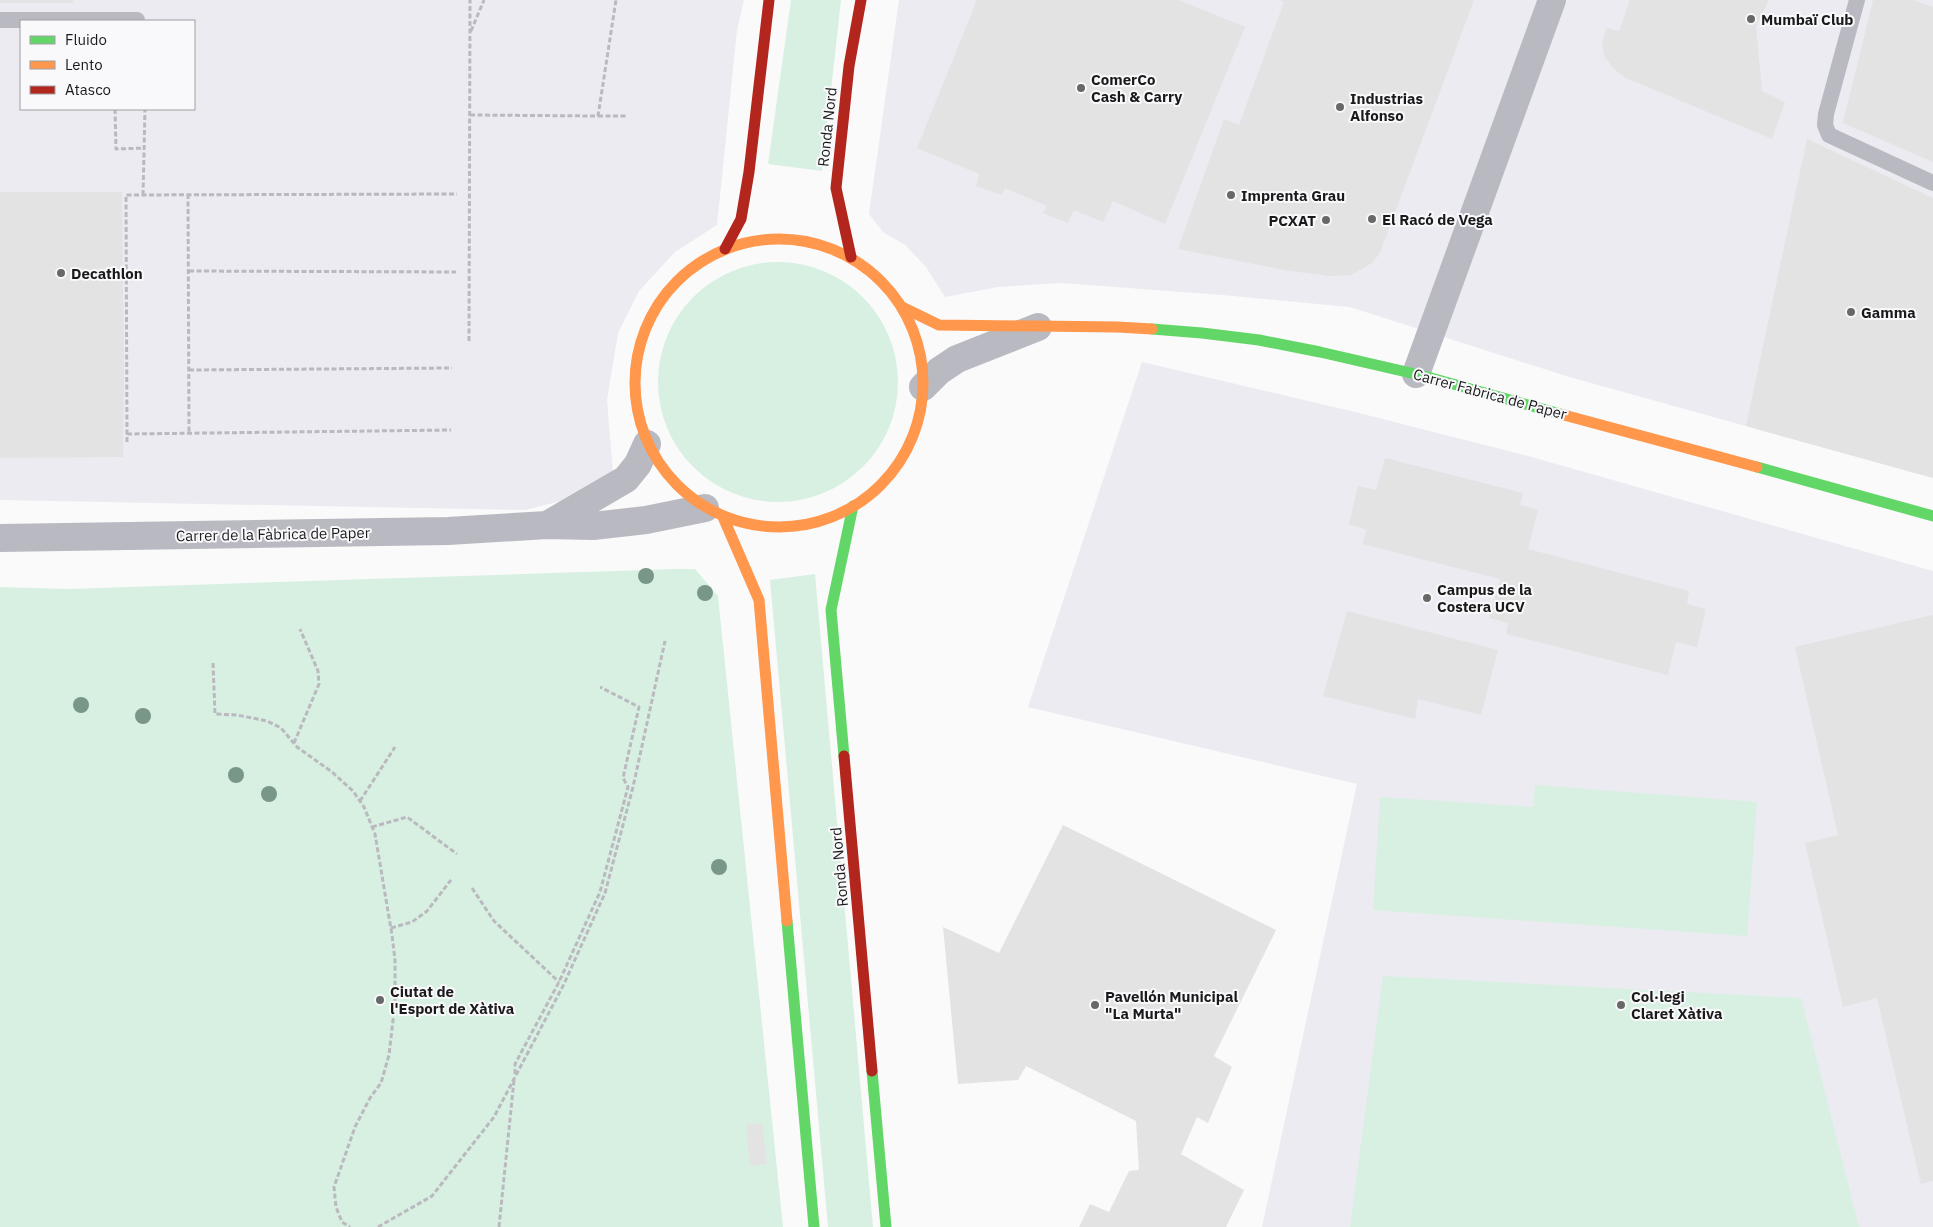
<svg xmlns="http://www.w3.org/2000/svg" width="1933" height="1227" viewBox="0 0 1933 1227" font-family="'IBM Plex Sans',sans-serif">
<rect width="100%" height="100%" fill="#fafafb"/>
<!-- built -->
<path fill="#ebebf1" fill-rule="evenodd" d="M0 0H744L737 30 717 225 675 252 639 291 618 333 607 400 613 474 605 490 525 510 0 500ZM21 21H194V109H21Z
M899 0H1933V478L1566 376 1350 307 1223 295 1061 283 998 287 945 297 926 267 905 245 883 232 869 214Z
M1142 362 1355 412 1528 456 1933 571V1227H1262L1357 784 1028 707Z"/>
<!-- green -->
<path fill="#d8f0e1" d="M791 0H841L822 171 768 164Z
M658 382a120 120 0 1 1 240 0a120 120 0 1 1-240 0Z
M675 569H695L718 596 783 1227H0V587L68 589Z
M815 574 873 1227H828L770 580Z
M1535 785 1757 802 1747 936 1373 910 1380 797 1533 807Z
M1383 976 1801 998 1859 1227H1350Z"/>
<!-- building -->
<path fill="#e3e3e3" d="M0 0H73V3H0Z
M977 0H1179L1245 27 1165 224 1113 201 1103 222 1074 210 1068 223 1043 213 1047 206 1005 188 1001 195 976 186 979 174 917 148Z
M1280 0H1474L1380 253 1372 263 1351 275 1329 276 1284 270 1178 249 1224 119 1239 125 1284 2Z
M1630 0H1769L1756 26 1762 91 1785 102 1772 139 1624 77 1613 68 1604 56 1602 42 1607 28 1619 31Z
M1873 0H1913L1933 7V162L1843 123Z
M1807 139 1933 198V478L1746 426Z
M0 192H122L124 378 123 457 0 458Z
M1385 458 1523 493 1520 505 1538 510 1528 549 1689 591 1687 604 1706 609 1697 647 1676 642 1668 675 1506 634 1508 623 1489 618 1500 579 1362 544 1367 530 1349 524 1358 486 1376 490Z
M1347 611 1498 650 1481 715 1418 699 1415 719 1323 696Z
M1933 615V1181L1921 1184 1877 998 1843 1007 1805 843 1838 835 1795 647Z
M1063 825 1276 930 1214 1056 1232 1067 1208 1123 1197 1117 1181 1154 1244 1190 1226 1227H1079L1090 1204 1109 1212 1129 1171 1139 1170 1136 1121 1026 1066 1018 1080 958 1084 943 927 999 953Z
M762 1123 767 1164 750 1166 746 1125Z"/>
<g fill="none" stroke-linecap="round" stroke-linejoin="round">
<!-- path -->
<path stroke="#b9b9bf" stroke-width="3" stroke-dasharray="5 2.5" stroke-linecap="butt" d="M471 31 484 0
M115 109 116 149 145 148
M470 115 598 116 616 0
M598 116H627
M188 194 189 433
M143 195 145 109
M189 271 456 272
M469 341 470 0
M189 370 452 368
M127 434 451 430
M127 442 126 195 457 194
M213 663 215 714 237 715 267 721 281 728 297 747 332 772 353 791 364 807 375 834 392 935 395 960V1003L389 1055 381 1083 370 1098 355 1127 334 1187 336 1207 342 1222 350 1227
M294 743 319 684 318 671 300 629
M360 801 395 747
M372 827 407 817 457 854
M472 888 494 921 559 982
M391 928 412 922 427 911 451 880
M515 1074V1064L559 982 600 892 628 787 623 778 639 707 600 687
M378 1227 432 1196 494 1117 564 984 605 893 633 787 665 641
M499 1227 514 1080"/>
<!-- lane -->
<path stroke="#b9b9c2" stroke-width="16" d="M1857 0 1826 114 1825 125 1829 135 1933 183
M0 20H137"/>
<!-- street -->
<path stroke="#b9b9c2" stroke-width="28" d="M1416 374 1552 0
M923 387 939 371 957 359 1038 327
M547 525 626 479 638 464 647 444
M0 538 448 531 547 525 593 526 646 520 705 508"/>
<!-- fast -->
<path stroke="#63d668" stroke-width="11" d="M1152 329 1202 333 1259 340 1320 352 1424 376 1564 415
M1757 467 1933 516
M844 756 831 610 853 506
M787 921 814 1227
M872 1071 886 1227"/>
<!-- slow -->
<path stroke="#ff974d" stroke-width="11" d="M635 383a144 144 0 1 1 288 0a144 144 0 1 1-288 0Z
M902 307 939 325 1117 327 1152 329
M1564 415 1757 467
M723 517 759 600 787 921"/>
<!-- jam -->
<path stroke="#b3261e" stroke-width="11" d="M725 249 741 219 749 172 769 0
M851 257 836 188 849 66 861 0
M844 756 872 1071"/>
</g>
<!-- trees -->
<g fill="#799789">
<circle cx="646" cy="576" r="8"/>
<circle cx="705" cy="593" r="8"/>
<circle cx="81" cy="705" r="8"/>
<circle cx="143" cy="716" r="8"/>
<circle cx="236" cy="775" r="8"/>
<circle cx="269" cy="794" r="8"/>
<circle cx="719" cy="867" r="8"/>
</g>
<!-- markers -->
<g fill="#686869" stroke="#f9f9fc" stroke-width="2">
<circle cx="1751" cy="19" r="5"/>
<circle cx="1081" cy="88" r="5"/>
<circle cx="1340" cy="107" r="5"/>
<circle cx="1231" cy="195" r="5"/>
<circle cx="1372" cy="219" r="5"/>
<circle cx="1326" cy="220" r="5"/>
<circle cx="61" cy="273" r="5"/>
<circle cx="1851" cy="312" r="5"/>
<circle cx="1427" cy="598" r="5"/>
<circle cx="380" cy="1000" r="5"/>
<circle cx="1095" cy="1005" r="5"/>
<circle cx="1621" cy="1005" r="5"/>
</g>
<g text-anchor="middle" dominant-baseline="central" stroke-width="4" stroke-linejoin="round" paint-order="stroke">
<!-- poi labels -->
<g font-size="15" font-weight="bold" fill="#1a1a1b" stroke="#f9f9fc" text-anchor="start">
<text x="1761" y="19">Mumbaï Club</text>
<text x="1091" y="79">ComerCo<tspan x="1091" dy="17">Cash &amp; Carry</tspan></text>
<text x="1350" y="98">Industrias<tspan x="1350" dy="17">Alfonso</tspan></text>
<text x="1241" y="195">Imprenta Grau</text>
<text x="1382" y="219">El Racó de Vega</text>
<text x="1316" y="220" text-anchor="end">PCXAT</text>
<text x="71" y="273">Decathlon</text>
<text x="1861" y="312">Gamma</text>
<text x="1437" y="589">Campus de la<tspan x="1437" dy="17">Costera UCV</tspan></text>
<text x="390" y="991">Ciutat de<tspan x="390" dy="17">l'Esport de Xàtiva</tspan></text>
<text x="1105" y="996">Pavellón Municipal<tspan x="1105" dy="17">"La Murta"</tspan></text>
<text x="1631" y="996">Col·legi<tspan x="1631" dy="17">Claret Xàtiva</tspan></text>
</g>
<!-- street labels -->
<g font-size="15" fill="#1a1a1b" stroke="#f9f9fc">
<text transform="translate(827 127) rotate(-84)">Ronda Nord</text>
<text transform="translate(1490 394) rotate(15)">Carrer Fabrica de Paper</text>
<text transform="translate(273 534) rotate(-1)">Carrer de la Fàbrica de Paper</text>
<text transform="translate(839 867) rotate(-95)">Ronda Nord</text>
</g>
</g>
<!-- legend -->
<rect x="20" y="20" width="175" height="90" fill="#f9f9fc" stroke="#a0a0a2"/>
<rect x="30" y="36" width="25" height="8" fill="#63d668" stroke="#a0a0a2"/>
<text x="65" y="45" font-size="15" fill="#1a1a1b">Fluido</text>
<rect x="30" y="61" width="25" height="8" fill="#ff974d" stroke="#a0a0a2"/>
<text x="65" y="70" font-size="15" fill="#1a1a1b">Lento</text>
<rect x="30" y="86" width="25" height="8" fill="#b3261e" stroke="#a0a0a2"/>
<text x="65" y="95" font-size="15" fill="#1a1a1b">Atasco</text>
</svg>
